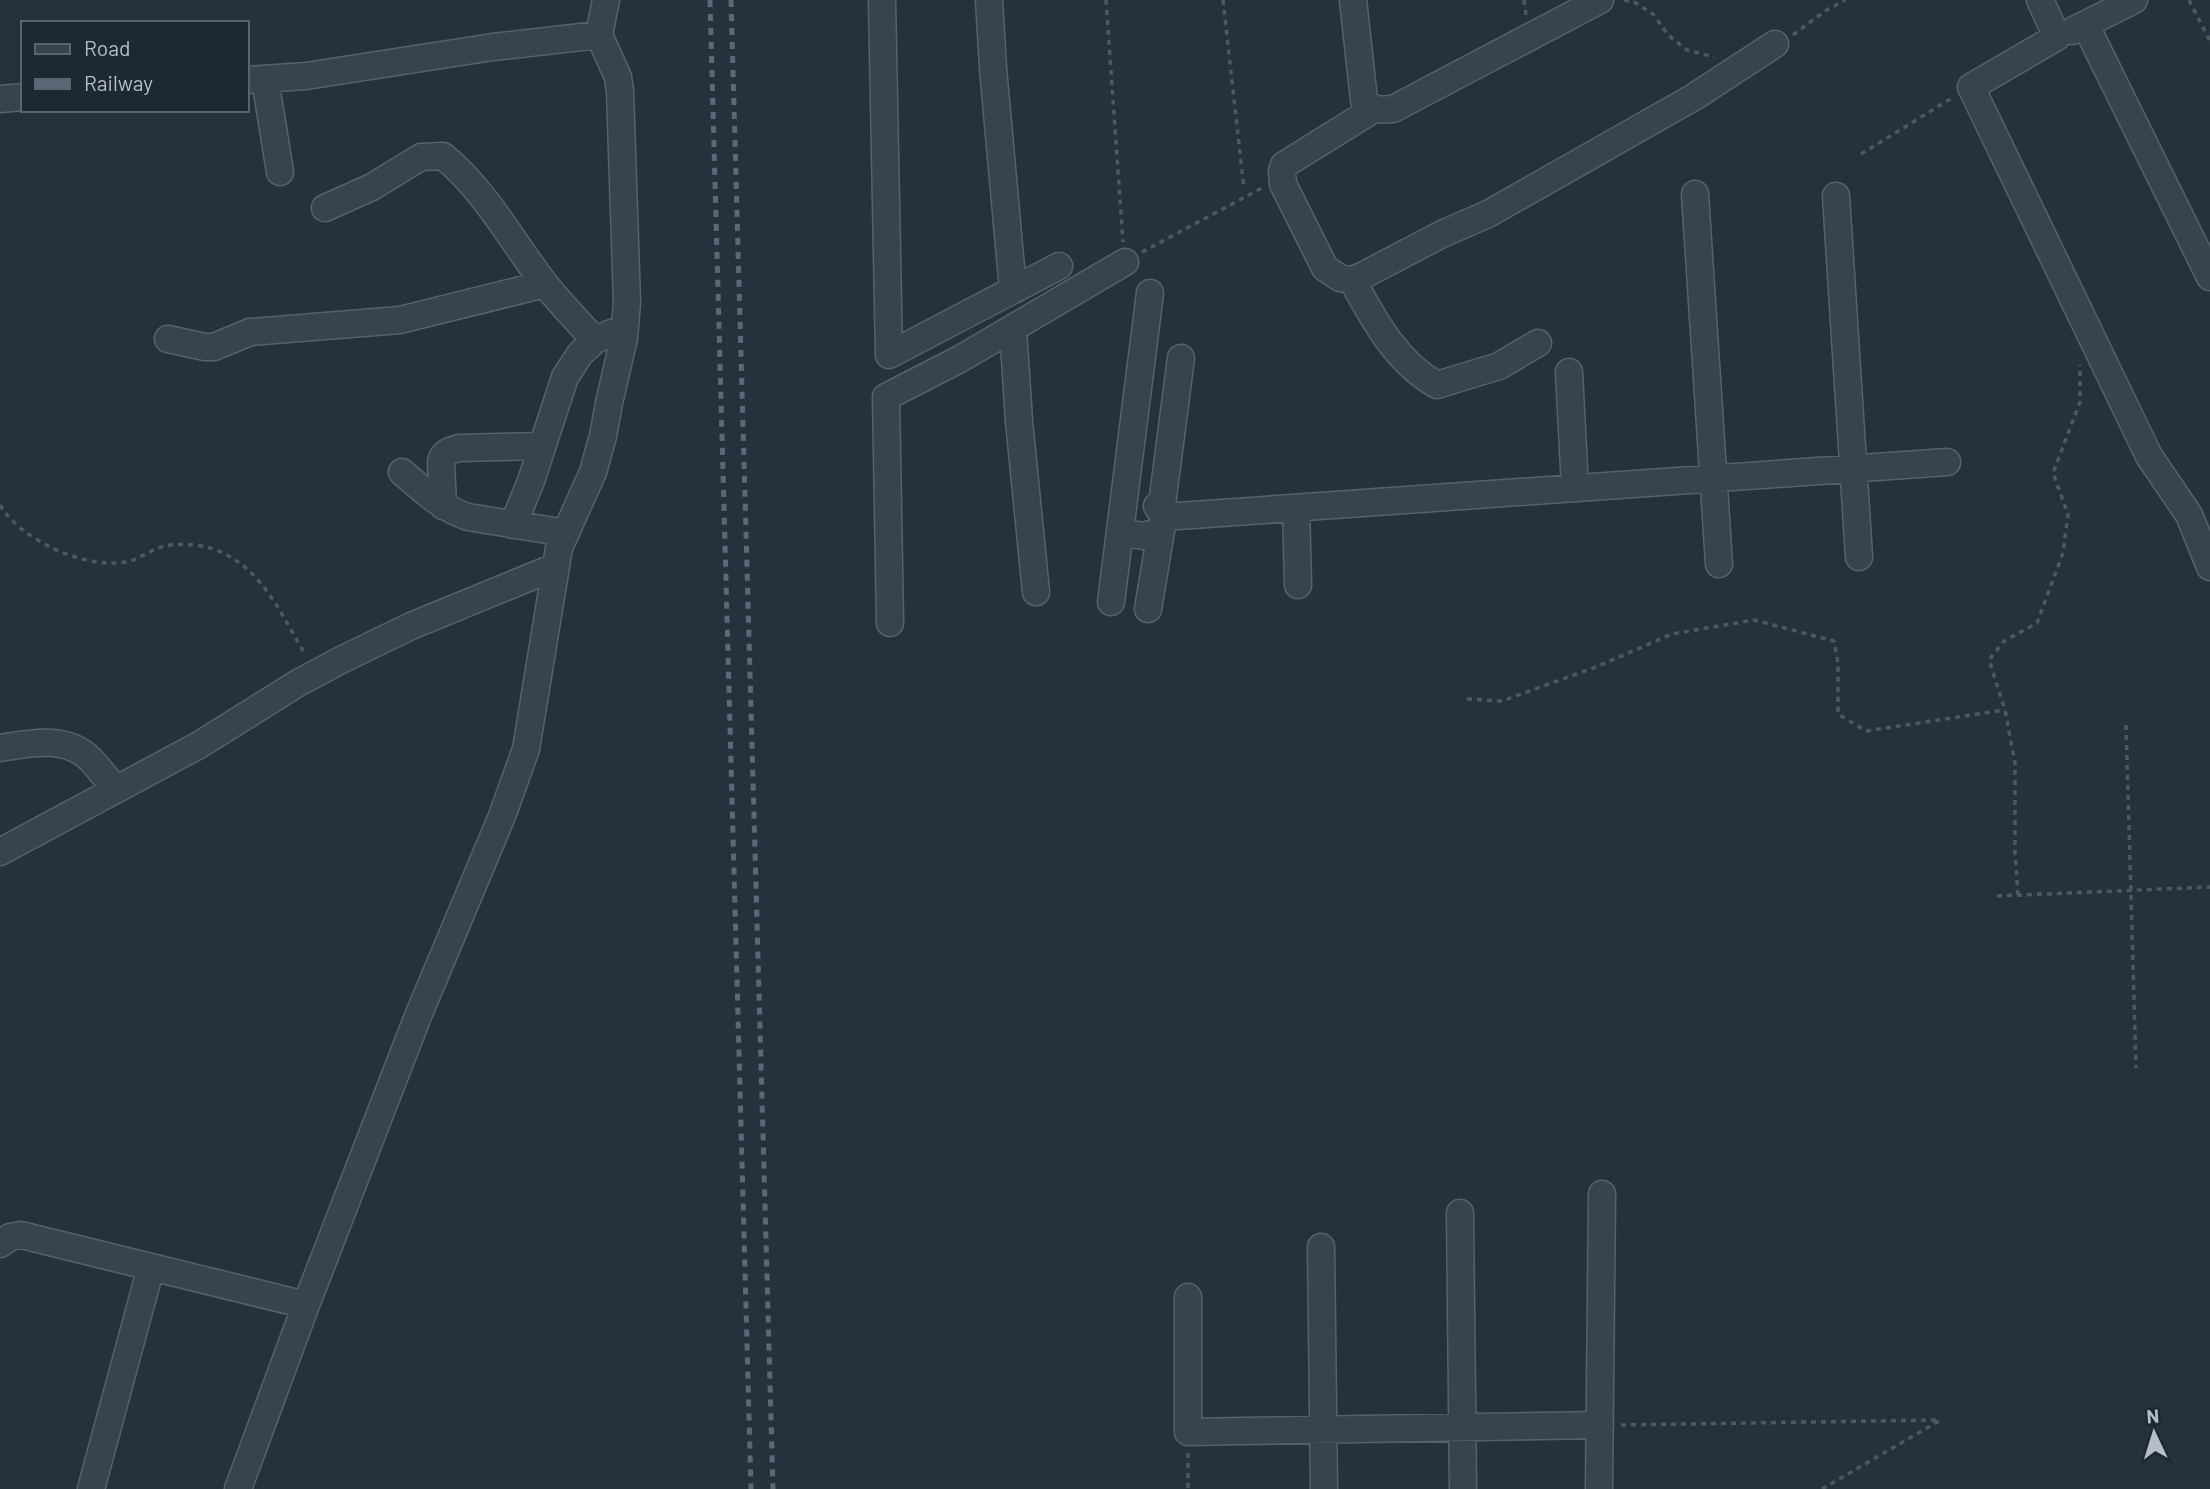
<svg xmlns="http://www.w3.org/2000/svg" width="2210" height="1489" viewBox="0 0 2210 1489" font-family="Barlow,sans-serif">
<rect width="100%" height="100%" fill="#25323e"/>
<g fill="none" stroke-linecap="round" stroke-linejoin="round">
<defs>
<path id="minor" d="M882 0 889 355 1059 266
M989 0 993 68 1013 290
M1353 0 1364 100C1372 111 1381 110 1393 109L1600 0
M2040 0 2057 37 1971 87 2149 456 2189 515 2210 567
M2086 26 2210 277
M2072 31 2134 0
M265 79 280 172
M247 80 306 76 493 47 599 35
M0 99 23 97
M1374 109 1284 165 1282 171 1283 184 1325 268 1340 278 1352 280 1362 276 1442 234 1488 214 1694 97 1775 44
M1695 194 1719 564
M1836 196 1859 557
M325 208 372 187 421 157 443 156C485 190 512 241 544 283 560 303 578 322 595 340
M1352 280C1374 320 1396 362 1437 385L1499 366 1538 343
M1013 329 1019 421 1036 592
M168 339 205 347H214L250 332 400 320 545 284
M1569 372 1575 488
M402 472C423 490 441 508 468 517L566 533
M443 506 441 462C443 452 449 451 459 448L542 446
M1296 508 1298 585
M1161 512 1181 358
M1164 517 1947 462
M513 525 531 481 565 377 580 354 595 340 611 333
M1120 532 1143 536 1161 531 1164 517 1157 506
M1111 602 1150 293
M1148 609 1161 531
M890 623 886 397 960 359 1125 262
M0 748C30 743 66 735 90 759 99 768 107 779 115 789
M0 852 199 745 298 683 343 659 411 626 555 567
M1460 1213 1463 1489
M0 1244 10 1237 21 1235 306 1305
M1321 1247 1324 1489
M1188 1297V1432L1600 1425
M91 1489 151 1267
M238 1489 306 1305 418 1016 502 816 526 749 559 548 593 472 603 436 609 403 624 338 627 302 620 91 618 77 599 35 606 0
M1599 1489 1602 1194"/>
</defs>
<!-- minor casing -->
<use href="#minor" stroke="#57616c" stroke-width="29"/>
<!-- path -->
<path stroke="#475d5d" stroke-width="3.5" stroke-dasharray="5 5" stroke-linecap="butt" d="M1106 0 1123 242
M1223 0 1244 189
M1524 0 1526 15
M1624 0 1636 3 1654 15 1668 35 1687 50 1714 57
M2189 0 2210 41
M1793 35 1825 11 1845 0
M1861 154 1952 98
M1142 252 1262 188
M0 505C21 540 84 569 125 562 139 560 151 549 165 546 183 542 211 545 227 555 266 576 283 618 305 654
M1467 699 1502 701 1596 667 1672 634 1754 620 1834 641 1838 663V714L1866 731 2005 710
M2126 725 2136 1068
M2018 895 2015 853V763L2005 710 1989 660 2004 641 2037 623 2063 553 2068 514 2053 473 2080 402V365
M1997 896 2210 887
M1621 1425 1941 1420
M1188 1453V1489
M1822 1489 1939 1421"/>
<!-- minor -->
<use href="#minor" stroke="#39434e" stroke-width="26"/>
<!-- rail -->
<path stroke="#5b6875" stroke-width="5" stroke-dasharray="7 7" stroke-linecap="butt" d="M710 0 751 1489
M731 0 773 1489"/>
</g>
<!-- legend -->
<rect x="21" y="21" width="228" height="91" fill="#1e2833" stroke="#5a646f" stroke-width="2"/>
<rect x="35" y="44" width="35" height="10" fill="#39434e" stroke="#5a646f" stroke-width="2"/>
<text x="84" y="56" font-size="21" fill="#b5bec9">Road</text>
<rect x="35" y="79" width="35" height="10" fill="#5b6875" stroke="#5a646f" stroke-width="2"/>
<text x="84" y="91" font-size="21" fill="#b5bec9">Railway</text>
<!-- north arrow -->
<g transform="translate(2154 1433) rotate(356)" stroke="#1e2833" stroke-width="5" paint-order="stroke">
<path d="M0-5L12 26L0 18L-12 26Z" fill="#b5bec9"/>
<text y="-10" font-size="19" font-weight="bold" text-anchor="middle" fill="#b5bec9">N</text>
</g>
</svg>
